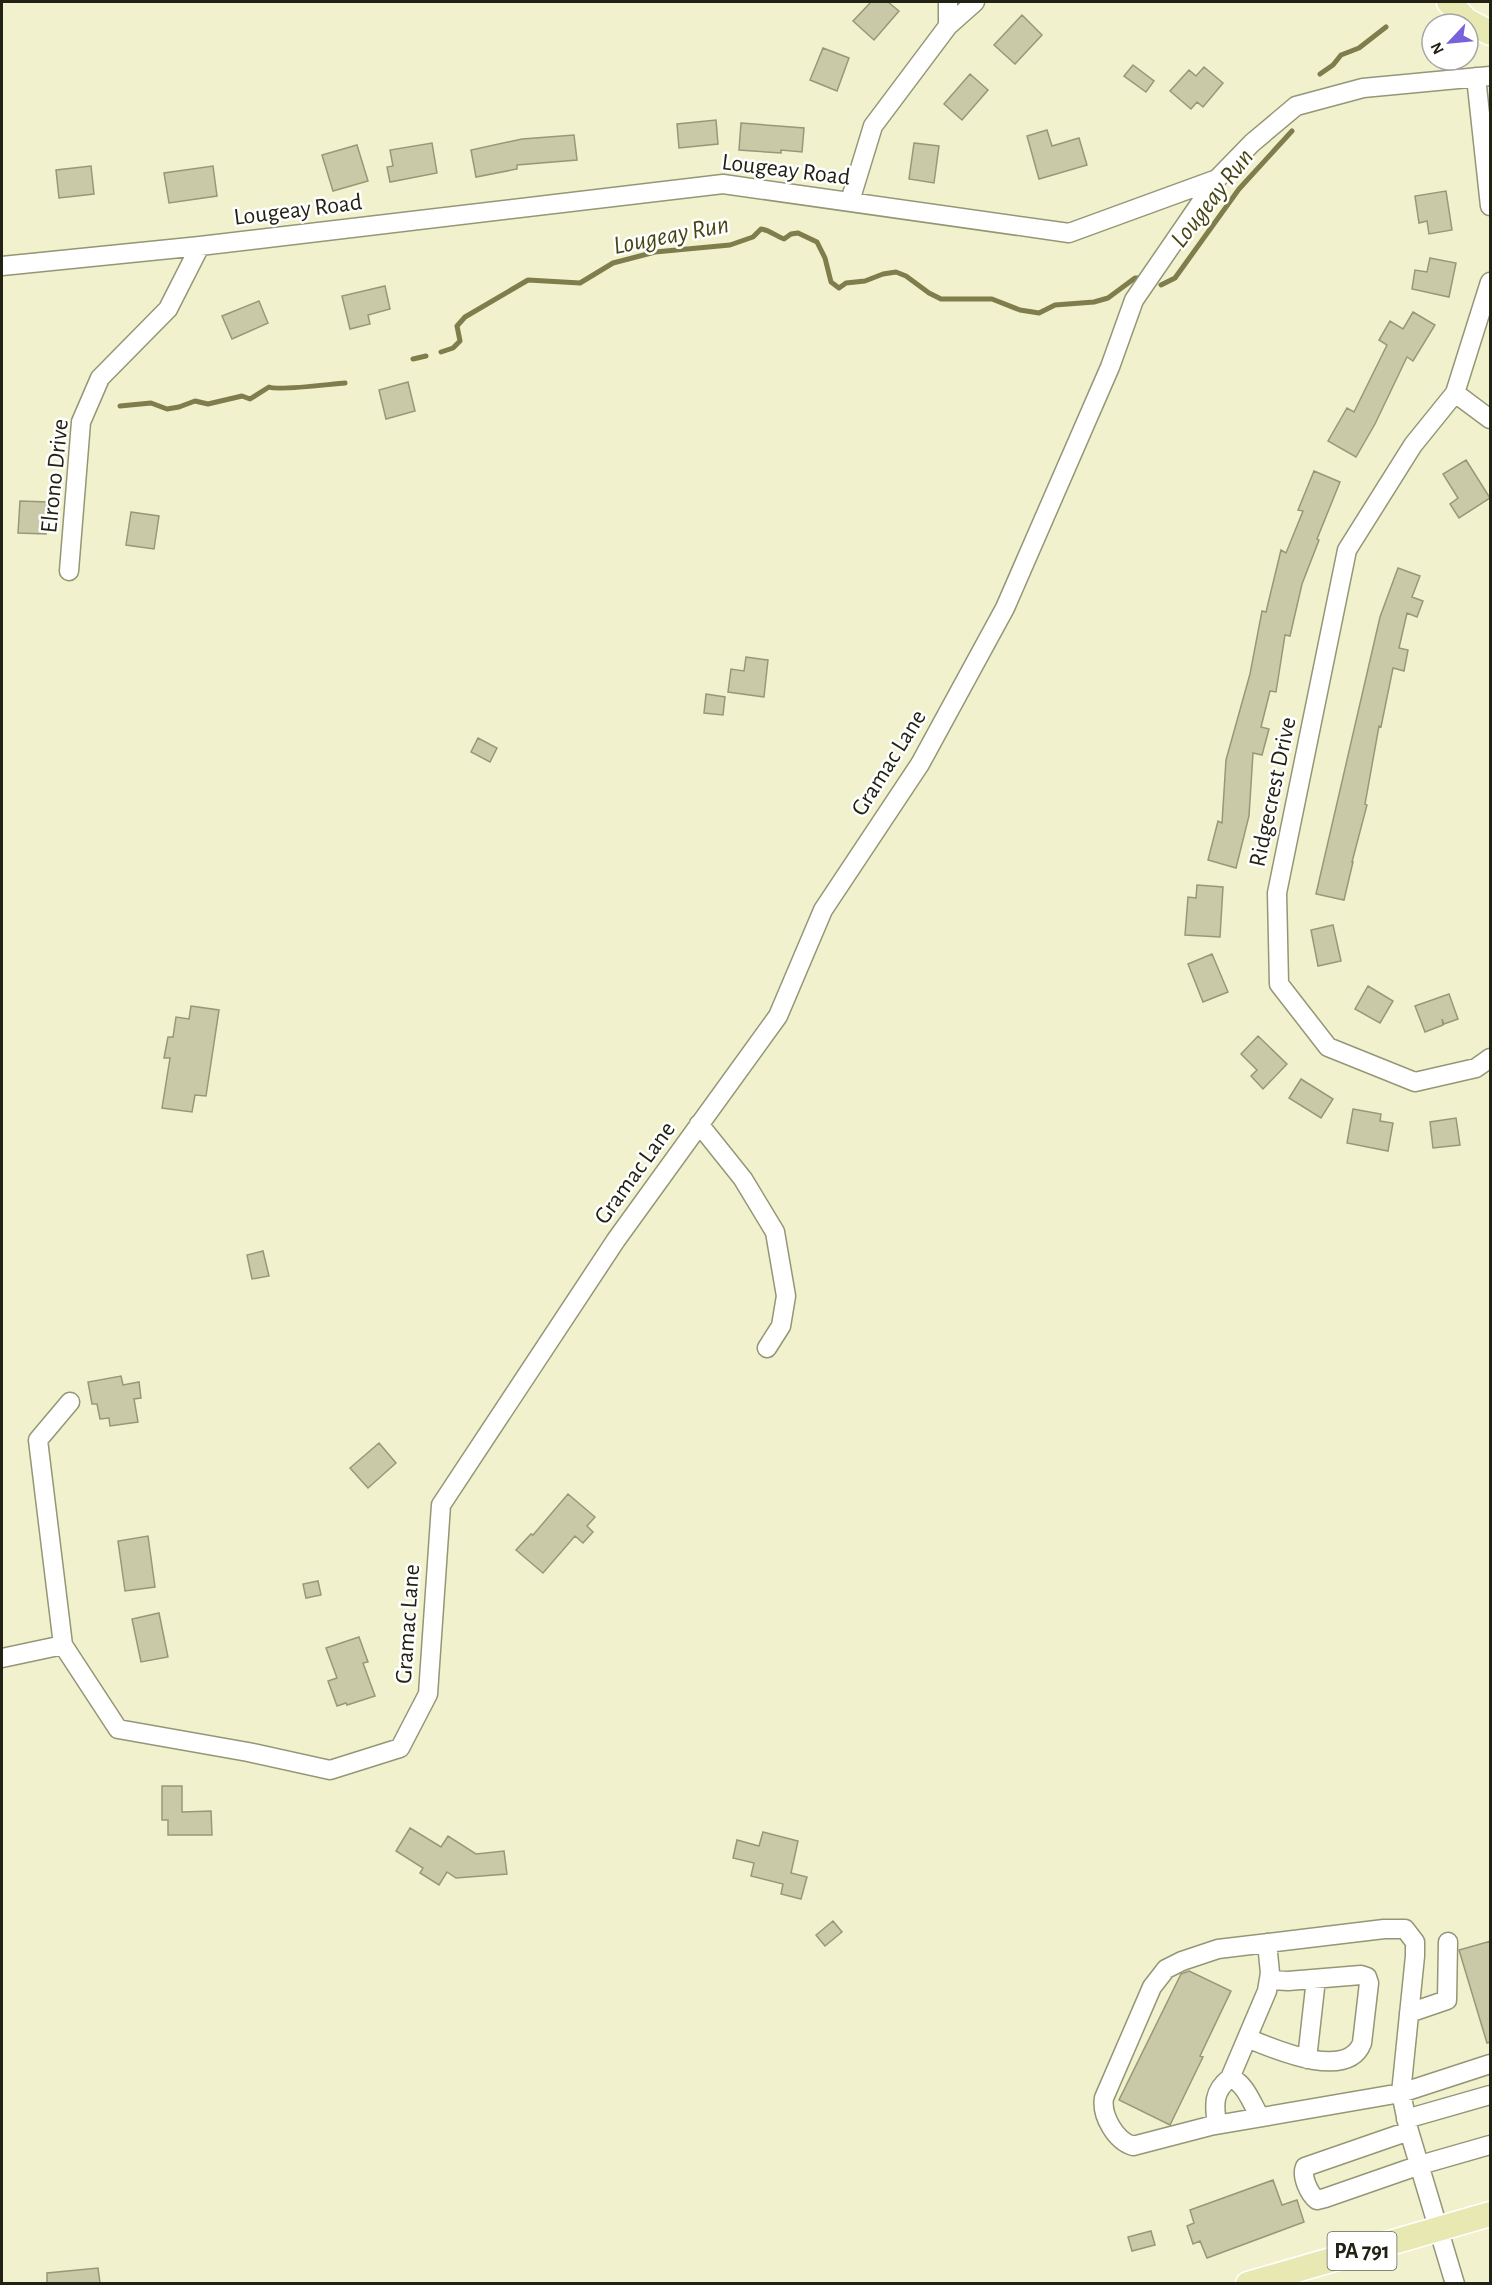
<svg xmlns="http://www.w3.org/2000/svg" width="1492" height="2285" viewBox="0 0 1492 2285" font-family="'Alegreya Sans',sans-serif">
<rect width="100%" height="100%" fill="#f1f1ce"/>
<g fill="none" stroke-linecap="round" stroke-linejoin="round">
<!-- stream -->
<path stroke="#7e7d4b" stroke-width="5" d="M1320 74 1333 65 1341 55 1359 48 1386 27
M1161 285 1175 278 1239 189 1292 131
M441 352 453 348 460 341 457 326 465 317 528 280 580 283 613 263 655 252 730 245 753 237 761 229C770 230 775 236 784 239L791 234 798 233 817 242 825 258 831 282 839 288 846 283 865 281 883 274 896 272 906 276 929 293 941 299H992L1020 310 1039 313 1055 305 1094 302 1108 298 1135 278H1140
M413 359 426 356
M120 406 151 403 167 409 179 407 195 401 208 404 242 396 250 399 269 387C279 391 330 384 345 383"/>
</g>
<!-- building -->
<path fill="#c9c9a7" stroke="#989877" stroke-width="1.5" d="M871 2H888L899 11 874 40 853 21Z
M1022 15 1042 35 1015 64 994 45Z
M823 48 849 58 837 91 810 80Z
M1133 65 1154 81 1146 92 1124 76Z
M1204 67 1223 83 1203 107 1197 102 1191 109 1170 91 1189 70 1196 76Z
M970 74 988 90 962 120 944 104Z
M716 120 718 144 679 148 677 124Z
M741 123 804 128 802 152 781 150V153L739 150Z
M1047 130 1052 146 1079 138 1087 165 1039 179 1027 136Z
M574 135 577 160 517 165V169L476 177 471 150 522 139Z
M432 143 437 173 390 182 387 167 393 166 390 150Z
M914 143 939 146 934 183 909 179Z
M357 145 368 181 333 191 322 155Z
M91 166 94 194 59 198 56 170Z
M213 166 217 196 169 203 164 173Z
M1446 191 1452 230 1429 234 1427 221 1419 223 1415 196Z
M1430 258 1456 263 1449 297 1412 289 1415 270 1427 272Z
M385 286 390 309 368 315 370 324 350 329 342 296Z
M259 301 268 323 232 339 222 316Z
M1413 312 1435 325 1413 361 1407 357 1375 424 1356 457 1328 441 1347 408 1354 412 1387 345 1379 340 1390 321 1403 329Z
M408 382 415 411 386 419 379 390Z
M1466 460 1490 498 1459 518 1450 504 1458 498 1443 474Z
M1314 471 1340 482 1317 539 1319 540 1302 584 1290 636 1285 635 1276 692 1270 691 1261 727 1269 729 1262 755 1253 753 1249 816 1236 868 1208 860 1218 821 1222 823 1226 760 1250 674 1262 611 1266 612 1281 550 1286 553 1303 511 1298 510Z
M20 501 49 502 46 534 18 533Z
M131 512 159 516 154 549 126 545Z
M1398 568 1420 576 1412 597 1423 601 1417 617 1407 613 1399 648 1408 650 1404 671 1393 668 1381 727 1379 726 1365 804 1367 805 1352 862H1353L1344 900 1316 894 1380 617Z
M746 657 768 660 764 697 728 692 731 669 744 671Z
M706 694 725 697 723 715 704 713Z
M478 738 497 748 490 762 471 752Z
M1197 885 1223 887 1220 937 1185 935 1188 897 1196 898Z
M1333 925 1341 961 1318 966 1311 930Z
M1212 954 1228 992 1203 1002 1188 964Z
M1368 986 1393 1001 1380 1023 1355 1009Z
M1449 994 1458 1019 1444 1024 1442 1019 1443 1025 1425 1032 1415 1006Z
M191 1006 219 1010 206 1096 195 1095 192 1112 162 1108 170 1058H164L168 1037H173L176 1017 189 1019Z
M1258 1036 1287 1064 1263 1089 1251 1076 1257 1070 1241 1054Z
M1301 1079 1333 1099 1321 1118 1289 1098Z
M1353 1109 1381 1114 1380 1121 1393 1123 1388 1151 1347 1143Z
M1456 1118 1460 1145 1433 1148 1430 1122Z
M263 1251 269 1276 252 1279 247 1255Z
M121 1376 123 1385 139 1382 141 1398 134 1399 138 1422 110 1426 109 1418 100 1419 97 1404H92L88 1382Z
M379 1443 396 1463 368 1488 350 1468Z
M568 1494 595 1517 587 1526 593 1532 583 1543 575 1536 543 1573 516 1550 531 1534 533 1535Z
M148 1536 155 1587 125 1591 118 1541Z
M318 1581 321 1595 306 1598 303 1584Z
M159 1613 168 1657 141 1662 132 1619Z
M359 1637 368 1662 363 1663 375 1696 347 1705 346 1703 337 1706 328 1681 337 1678 326 1648Z
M162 1786H182V1812L211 1811 212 1835H168V1820H162Z
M410 1828 441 1847 448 1836 476 1854 504 1851 507 1874 456 1878 447 1872 439 1885 420 1873 423 1868 396 1851Z
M763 1832 798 1841 791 1873 807 1877 801 1899 781 1894 783 1884 751 1876 754 1863 733 1858 737 1840 759 1846Z
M833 1921 842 1932 825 1946 816 1935Z
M1491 1941V2042L1487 2043 1459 1950Z
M1189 1971 1231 1991 1200 2056 1203 2057 1170 2125 1119 2100 1181 1974Z
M1273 2180 1282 2205 1297 2200 1304 2222 1207 2258 1200 2241 1193 2244 1187 2226 1194 2223 1190 2210Z
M1151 2231 1155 2245 1132 2251 1128 2237Z
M98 2268 100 2283H47V2273Z"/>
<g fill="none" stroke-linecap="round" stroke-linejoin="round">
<defs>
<path id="minor" d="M948 26V2
M1476 77 1490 206
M850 201 873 126 948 26 975 2
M2 266 200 246 723 184 1069 233 1217 179 1252 143 1296 106 1363 88 1490 76
M1490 282 1455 393 1413 445 1347 550 1277 893 1279 984 1328 1047 1415 1082 1476 1068 1490 1058
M1455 393 1490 419
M69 571 81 422 100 378 168 309 200 246
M699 1124 743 1179 775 1232 786 1296 781 1326 767 1348
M70 1402 38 1440 63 1645 118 1729 248 1752 330 1770 400 1748 428 1694 441 1505 616 1240 778 1016 823 910 920 764 1005 608 1110 367 1134 300 1217 179
M2 1658 63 1645
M1409 2013 1447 2000 1448 1942
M1247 2038C1272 2048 1347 2082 1362 2043L1369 1983 1367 1977 1361 1975 1288 1981 1269 1980
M1307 2059 1316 1979
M1230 2078 1267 1991 1270 1973 1267 1943
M1406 2119 1490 2095
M1217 2124C1214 2105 1213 2091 1230 2078 1245 2082 1252 2104 1260 2117
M1409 2131 1305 2167C1301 2176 1309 2194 1317 2200L1325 2198 1420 2165 1490 2145
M1455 2284 1409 2131 1401 2093 1415 1956V1942L1405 1929H1384L1218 1949 1182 1961 1166 1969 1152 1987 1104 2098C1101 2116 1116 2141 1133 2146L1210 2126 1401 2093 1490 2064"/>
<path id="major" d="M1449 2 1466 20 1490 33
M1248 2284 1490 2214"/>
</defs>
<!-- minor casing -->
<use href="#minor" stroke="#959675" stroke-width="21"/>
<!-- major casing -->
<use href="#major" stroke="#fff" stroke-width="27"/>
<!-- minor -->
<use href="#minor" stroke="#fff" stroke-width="18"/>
<!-- major -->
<use href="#major" stroke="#e8e8b3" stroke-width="24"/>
</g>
<g text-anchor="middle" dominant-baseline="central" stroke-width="5" stroke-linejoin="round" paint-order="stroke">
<!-- shield labels -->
<rect fill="#fff" stroke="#64645a" stroke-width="1.5" x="1327.5" y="2232" width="69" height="38" rx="4.5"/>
<g font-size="22" font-weight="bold" fill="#212114">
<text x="1362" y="2251">PA 791</text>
</g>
<!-- street labels -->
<g font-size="24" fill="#212114" stroke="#fff">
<text transform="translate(786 170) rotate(7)">Lougeay Road</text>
<text transform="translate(298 210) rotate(-7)">Lougeay Road</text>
<text transform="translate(55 476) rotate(-84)">Elrono Drive</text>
<text transform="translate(889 763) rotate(-58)">Gramac Lane</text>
<text transform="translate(1273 792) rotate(-78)">Ridgecrest Drive</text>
<text transform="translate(635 1173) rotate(-54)">Gramac Lane</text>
<text transform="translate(408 1624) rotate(-86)">Gramac Lane</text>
</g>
<!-- water labels -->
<g font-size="26" font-style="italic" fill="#474612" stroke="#fff">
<text transform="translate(1212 198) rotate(-52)">Lougeay Run</text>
<text transform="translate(671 235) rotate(-11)">Lougeay Run</text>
</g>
</g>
<!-- border -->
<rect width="1492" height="2285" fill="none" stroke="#212114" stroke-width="6"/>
<!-- north arrow -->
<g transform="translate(1450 42) rotate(244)"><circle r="28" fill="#ffffff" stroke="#a6a6a1" stroke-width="1.5"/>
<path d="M0-4.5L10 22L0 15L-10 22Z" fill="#7861db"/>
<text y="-9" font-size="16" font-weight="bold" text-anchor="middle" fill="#212114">N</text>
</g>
</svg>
